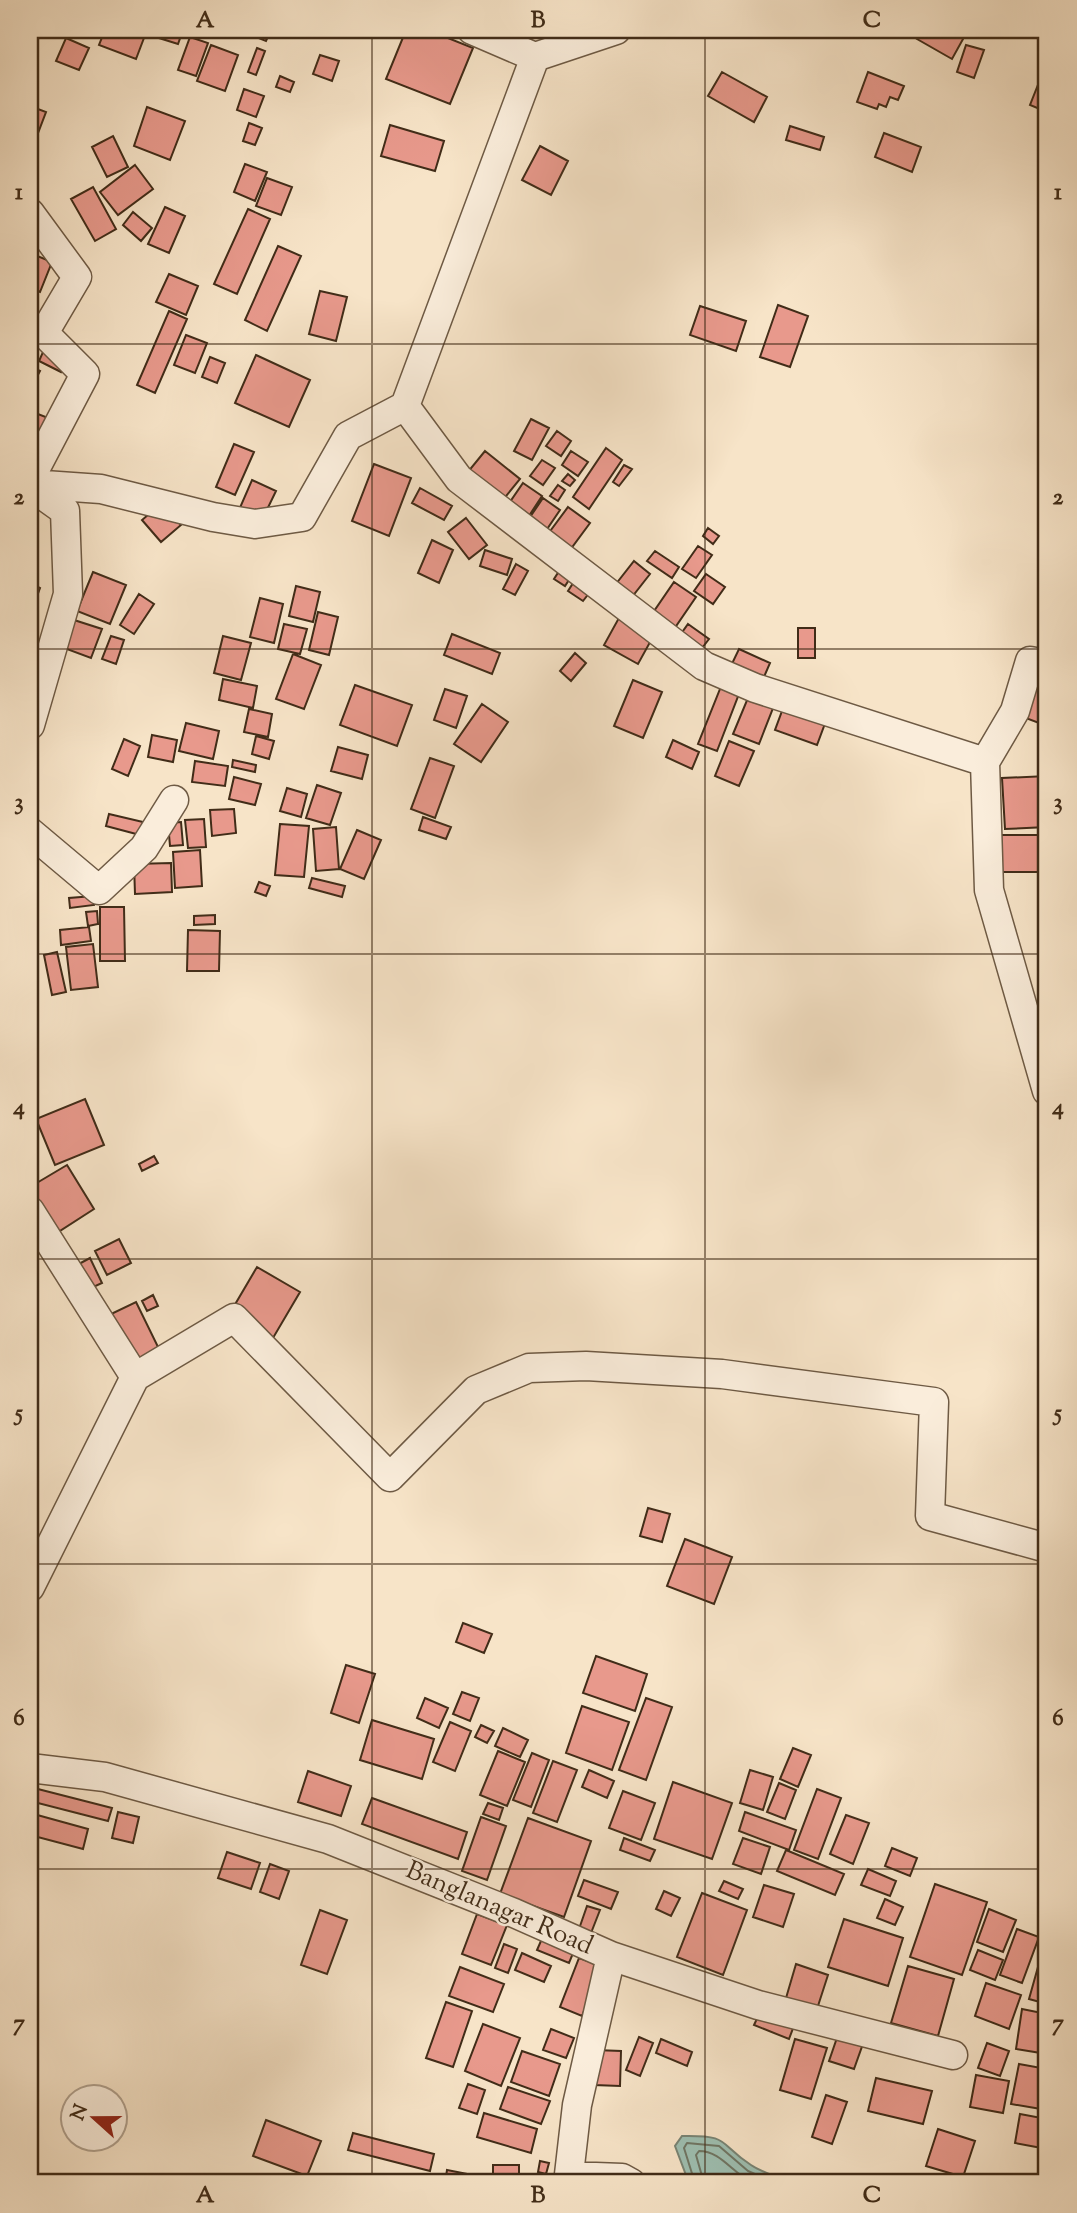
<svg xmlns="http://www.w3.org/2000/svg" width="1077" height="2213" viewBox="0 0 1077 2213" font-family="'Sorts Mill Goudy',serif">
<rect width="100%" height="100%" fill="#f7e4c8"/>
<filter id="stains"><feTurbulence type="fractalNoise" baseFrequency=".00286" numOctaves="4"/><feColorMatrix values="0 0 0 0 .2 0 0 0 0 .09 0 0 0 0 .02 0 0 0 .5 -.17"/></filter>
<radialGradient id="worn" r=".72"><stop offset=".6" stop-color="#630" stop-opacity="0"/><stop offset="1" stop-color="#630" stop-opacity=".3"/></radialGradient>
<!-- water -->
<path fill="#9ebfb1" stroke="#798474" stroke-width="2" d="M682 2136C732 2135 717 2143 751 2165 763 2173 780 2178 793 2183H689L675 2146Z"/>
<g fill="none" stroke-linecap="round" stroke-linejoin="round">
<!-- shore -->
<path stroke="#707664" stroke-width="2" d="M695 2183 684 2148 687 2143 719 2146 748 2171 776 2183
M704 2183 696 2155 699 2151C722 2151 733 2175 754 2183"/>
</g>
<!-- building -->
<path fill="#e8998c" stroke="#412c18" stroke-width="2" d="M105 30H147L136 59 99 45Z
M162 30H183L178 44 159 38Z
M238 30H271L266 41Z
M282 30H301L299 36Z
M406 30H428L473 48 450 104 386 79Z
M923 30H968L952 59 917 39Z
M190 37 208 43 196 76 178 70Z
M66 38 89 48 79 70 56 61Z
M211 45 238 55 225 91 197 81Z
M966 45 984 50 974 78 957 72Z
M257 48 265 51 256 75 248 72Z
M320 55 339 61 332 81 313 74Z
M1047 62V112L1030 105Z
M722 72 767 97 754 122 708 96Z
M868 72 904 86 898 100 890 97 886 107 879 104 877 109 857 102Z
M280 76 294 82 290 92 276 87Z
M244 89 264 96 256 117 237 110Z
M30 106 46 112 38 133 30 129Z
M147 107 185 121 170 160 134 146Z
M249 123 262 128 255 145 243 141Z
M390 125 444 141 435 171 381 156Z
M790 126 824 137 820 150 786 140Z
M884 133 921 147 912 172 875 157Z
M113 136 128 167 107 177 92 147Z
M540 146 568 161 551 195 522 180Z
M245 164 267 172 255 201 234 192Z
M135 165 153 189 118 215 100 192Z
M267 178 292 187 281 215 256 206Z
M93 187 116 229 95 241 71 199Z
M165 207 185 216 169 253 148 244Z
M248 209 270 219 237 294 214 284Z
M133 212 152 228 141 241 123 225Z
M278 246 301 256 267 331 245 320Z
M30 253 52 262 40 292 30 288Z
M169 274 198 286 186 315 156 302Z
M320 291 347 297 336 341 309 334Z
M778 305 808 316 790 367 760 357Z
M700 306 746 321 736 351 690 335Z
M34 311 42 314 36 332 30 330Z
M169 311 187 319 155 393 137 385Z
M186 335 207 343 195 373 174 365Z
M43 352 65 362 61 372 39 361Z
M256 355 310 380 289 427 235 403Z
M210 357 225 363 217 383 202 377Z
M30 366 40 371 30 390Z
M30 411 51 419 40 448 30 444Z
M531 419 549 428 532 460 514 451Z
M557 431 571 441 561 456 546 446Z
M234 444 254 452 235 495 216 487Z
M606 448 622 460 589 509 573 497Z
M485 451 520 479 502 501 467 473Z
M571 451 588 462 578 476 562 465Z
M542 460 555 468 543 485 530 476Z
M374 464 411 478 389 536 352 521Z
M624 465 632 469 619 486 613 482Z
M568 474 575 480 570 486 562 481Z
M252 480 276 491 262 520 239 510Z
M523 483 542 496 525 522 505 509Z
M558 485 565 490 558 501 550 496Z
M420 488 452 506 444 520 412 503Z
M543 498 560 510 543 535 526 523Z
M162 503 181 525 161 542 142 520Z
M568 507 590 523 570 550 548 534Z
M466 518 487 545 469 559 448 532Z
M708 528 719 536 713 544 703 536Z
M432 540 453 550 439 583 418 573Z
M698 546 712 555 696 578 682 569Z
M485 550 512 559 507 575 480 566Z
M655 551 679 567 672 578 647 561Z
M634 561 650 574 628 602 612 589Z
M516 564 528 571 515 595 503 589Z
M563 565 574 572 565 586 554 579Z
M93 572 126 585 110 624 77 611Z
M706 574 725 587 713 604 694 591Z
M577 577 593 588 583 601 568 591Z
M674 582 696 597 672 632 650 617Z
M30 583 40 588 30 616Z
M296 586 320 592 313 622 289 616Z
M139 594 154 604 134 634 120 625Z
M260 598 283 604 274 643 250 637Z
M318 612 338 617 329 655 309 650Z
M620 616 654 635 638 664 604 645Z
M74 620 102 629 91 658 64 648Z
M284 624 307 629 300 654 278 649Z
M688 624 709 639 699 652 678 638Z
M798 628H815V658H798Z
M452 634 500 653 492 674 444 655Z
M111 636 124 640 116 664 102 659Z
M223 636 251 643 241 680 214 673Z
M739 649 770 663 760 686 728 672Z
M575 653 586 663 571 681 560 671Z
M293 654 321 665 304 709 276 699Z
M30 656 36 659 30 676Z
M1043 666 1047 667V702L1039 723 1023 717Z
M223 679 257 686 253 708 219 700Z
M724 679 742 686 717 751 698 744Z
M633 680 662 692 643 738 614 726Z
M355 685 412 705 397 746 340 725Z
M445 689 467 696 456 728 434 720Z
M750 693 775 703 759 744 733 734Z
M785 703 827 718 817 745 775 730Z
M482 704 508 722 481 762 454 744Z
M249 709 272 714 268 737 244 732Z
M186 723 219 731 213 759 179 751Z
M152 735 177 740 173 762 148 757Z
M256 736 274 741 269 759 252 754Z
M124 739 140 746 128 776 112 769Z
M673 740 699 752 692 769 666 757Z
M729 741 754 751 739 786 715 776Z
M338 747 368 755 362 779 331 771Z
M430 758 454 766 435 818 411 809Z
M233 760 256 765 255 772 232 767Z
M195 761 228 766 225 786 192 782Z
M1047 776V827L1005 829 1002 778Z
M234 777 261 784 255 805 229 799Z
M317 785 341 793 330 825 306 818Z
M287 788 307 794 301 817 280 811Z
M234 809 236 833 212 836 210 810Z
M109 814 143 822 140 835 106 826Z
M423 817 451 827 446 839 419 830Z
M204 819 206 847 188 848 185 820Z
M181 822 183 845 170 846 168 823Z
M280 824 309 826 304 877 275 875Z
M336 827 339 869 316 871 313 829Z
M357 830 381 840 364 879 340 869Z
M1000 835H1047V872H1000Z
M200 850 202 886 175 888 173 852Z
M171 863 172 892 135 894 134 864Z
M312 878 345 886 342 897 309 888Z
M259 882 270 886 266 896 255 892Z
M93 896 94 905 70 908 69 898Z
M100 907H124L125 961H100Z
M97 911 98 924 88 926 86 912Z
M215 915V924L194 925V916Z
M89 927 91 941 61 945 60 930Z
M188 930 220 931 219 971H187Z
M93 944 98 987 71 990 66 947Z
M57 952 66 992 52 995 44 955Z
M85 1099 104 1145 55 1165 36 1119Z
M154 1156 158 1163 142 1171 139 1164Z
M67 1165 94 1209 52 1236 30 1200V1187Z
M119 1239 131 1263 107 1275 95 1251Z
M90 1258 102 1283 89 1289 77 1265Z
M257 1267 300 1292 273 1338 230 1313Z
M153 1295 158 1306 147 1311 142 1301Z
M136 1302 161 1353 135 1367 109 1315Z
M648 1508 670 1514 662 1542 640 1536Z
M685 1539 732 1557 714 1604 667 1586Z
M463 1623 492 1634 484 1653 456 1642Z
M596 1656 647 1674 635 1711 583 1693Z
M346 1665 375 1674 359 1723 331 1713Z
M462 1692 479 1698 470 1721 453 1714Z
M425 1698 448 1708 439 1728 417 1718Z
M646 1698 672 1707 646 1780 619 1770Z
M582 1706 629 1722 612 1770 566 1753Z
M372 1720 434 1739 422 1779 360 1760Z
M450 1722 471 1731 455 1771 433 1762Z
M481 1725 494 1731 487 1743 475 1737Z
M503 1728 528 1740 520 1757 495 1746Z
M793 1748 811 1755 798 1787 780 1779Z
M498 1751 525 1762 507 1806 480 1795Z
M532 1753 549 1760 531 1807 513 1800Z
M553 1761 577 1770 557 1822 533 1813Z
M589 1770 614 1781 607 1798 582 1787Z
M750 1770 773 1777 763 1810 740 1803Z
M308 1771 351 1786 341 1816 298 1802Z
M673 1782 732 1803 712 1859 654 1839Z
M779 1783 796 1790 785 1819 767 1812Z
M30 1787 112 1808 108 1821 30 1801Z
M817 1789 841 1798 818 1859 794 1850Z
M623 1791 655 1803 641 1840 609 1828Z
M372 1798 467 1832 458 1859 362 1824Z
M488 1803 503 1808 499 1820 483 1814Z
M118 1812 139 1817 133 1843 112 1838Z
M745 1812 796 1830 789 1850 739 1831Z
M30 1813 88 1829 83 1849 30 1835Z
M846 1815 869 1823 853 1864 830 1854Z
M481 1817 506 1826 487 1880 462 1871Z
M528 1818 591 1841 564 1917 500 1894Z
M624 1838 655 1850 650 1861 620 1850Z
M743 1838 770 1847 761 1874 733 1864Z
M892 1848 917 1858 910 1876 885 1866Z
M786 1850 844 1874 835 1895 777 1871Z
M227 1852 260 1863 251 1889 218 1878Z
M270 1864 289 1871 279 1899 260 1892Z
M868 1869 896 1881 890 1896 861 1885Z
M584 1880 618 1892 611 1909 578 1896Z
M724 1881 743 1889 738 1899 719 1891Z
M935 1884 987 1902 962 1975 910 1957Z
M764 1885 794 1894 783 1927 753 1917Z
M664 1891 680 1898 671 1916 656 1909Z
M702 1893 747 1910 723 1975 677 1957Z
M885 1899 903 1907 895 1925 877 1918Z
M587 1906 600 1910 591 1933 579 1929Z
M989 1909 1016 1920 1003 1952 977 1942Z
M320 1910 347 1920 327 1974 301 1965Z
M477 1914 507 1925 491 1965 462 1954Z
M844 1919 903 1938 888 1986 828 1967Z
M1017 1929 1039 1937 1022 1983 1000 1975Z
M544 1934 576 1946 569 1963 537 1950Z
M1045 1942H1047V2004L1029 1999Z
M504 1944 517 1949 508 1973 495 1968Z
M978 1950 1003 1960 995 1980 970 1970Z
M522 1953 551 1966 544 1982 515 1970Z
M579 1958 602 1966 582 2016 560 2007Z
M796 1964 828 1975 817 2009 786 1998Z
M908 1966 954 1979 938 2036 891 2023Z
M460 1967 504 1984 493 2012 449 1996Z
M986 1983 1021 1995 1009 2029 975 2016Z
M446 2002 472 2011 453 2067 426 2058Z
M1022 2009 1047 2014V2054L1016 2049Z
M761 2010 795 2023 789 2039 754 2025Z
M483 2024 520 2038 501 2086 465 2071Z
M551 2029 574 2038 566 2058 543 2050Z
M840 2029 865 2038 854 2069 829 2061Z
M639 2037 653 2043 640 2076 626 2070Z
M661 2039 692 2052 687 2066 656 2053Z
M795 2039 827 2048 811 2099 780 2090Z
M987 2043 1009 2051 1000 2076 978 2068Z
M595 2050 621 2051 620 2086 594 2085Z
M522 2051 560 2064 549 2096 511 2082Z
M1019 2064 1047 2069V2110L1011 2104Z
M976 2075 1009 2081 1003 2113 970 2107Z
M876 2078 932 2091 923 2124 868 2111Z
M468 2084 485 2090 477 2114 459 2108Z
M508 2087 550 2101 541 2124 500 2109Z
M826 2095 847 2102 832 2144 812 2137Z
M484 2113 537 2129 531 2153 477 2137Z
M1020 2114 1047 2119V2149L1015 2143Z
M266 2120 321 2141 307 2176 253 2156Z
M938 2129 975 2141 963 2177 926 2166Z
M353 2133 434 2154 430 2171 348 2150Z
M540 2161 549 2163 546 2174 538 2172Z
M493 2165H519V2183H493Z
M447 2170 493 2179 492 2183H445Z
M524 2179H547V2183H524Z"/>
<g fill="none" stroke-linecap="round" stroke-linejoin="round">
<defs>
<path id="street" d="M472 30 535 57
M30 213 77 277 44 333 85 374 30 479
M405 406 535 57 616 30
M30 484 101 489 213 517 255 524 302 517 348 436 405 406 459 479 704 666 755 688 985 762
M30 486 65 511 68 594 30 725
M1047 664 1030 661 1015 711 985 762 989 890 1047 1091
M30 832 99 890 144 848 174 800
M30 1211 135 1377 30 1587
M135 1377 234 1318 390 1477 476 1390 529 1368 586 1366 722 1374 934 1402 930 1516 1047 1548
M30 1768 105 1777 328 1839 514 1913 611 1956 577 2105 568 2183
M611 1956 758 2005 953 2055
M569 2176 622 2178 631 2183"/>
</defs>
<!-- street casing -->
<use href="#street" stroke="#6e5a44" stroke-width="31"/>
<!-- street -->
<use href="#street" stroke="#faeddb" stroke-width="28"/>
</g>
<!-- grid -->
<path fill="none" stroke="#412c18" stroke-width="2" stroke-opacity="0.55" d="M372 30V2183M705 30V2183M30 344H1047M30 649H1047M30 954H1047M30 1259H1047M30 1564H1047M30 1869H1047"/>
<g text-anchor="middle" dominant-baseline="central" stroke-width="5" stroke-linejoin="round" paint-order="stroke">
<!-- street labels -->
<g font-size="26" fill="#412c18" stroke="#faeddb">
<text transform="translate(499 1909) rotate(23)">Banglanagar Road</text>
</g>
</g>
<!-- margin -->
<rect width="1077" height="2213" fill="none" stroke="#f7e4c8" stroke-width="77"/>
<!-- north arrow -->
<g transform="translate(94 2118) rotate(291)"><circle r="33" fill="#faeddb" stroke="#b0a08d" stroke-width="2"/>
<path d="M0-5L12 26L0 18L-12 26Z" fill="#8f2418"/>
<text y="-10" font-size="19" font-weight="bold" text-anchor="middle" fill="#412c18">N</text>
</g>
<rect x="38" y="38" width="1000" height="2136" fill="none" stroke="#412c18" stroke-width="2.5"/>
<g font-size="23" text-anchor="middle" font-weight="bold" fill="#412c18">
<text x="205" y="27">A</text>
<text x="538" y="27">B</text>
<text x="872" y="27">C</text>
<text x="19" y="199">1</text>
<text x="1058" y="199">1</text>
<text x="19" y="504">2</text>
<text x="1058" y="504">2</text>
<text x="19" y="809">3</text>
<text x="1058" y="809">3</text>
<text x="19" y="1114">4</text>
<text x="1058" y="1114">4</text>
<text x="19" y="1420">5</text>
<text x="1058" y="1420">5</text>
<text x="19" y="1725">6</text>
<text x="1058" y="1725">6</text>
<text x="19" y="2030">7</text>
<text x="1058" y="2030">7</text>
<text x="205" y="2202">A</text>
<text x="538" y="2202">B</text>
<text x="872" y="2202">C</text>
</g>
<rect width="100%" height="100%" filter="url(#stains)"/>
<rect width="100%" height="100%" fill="url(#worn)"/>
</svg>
